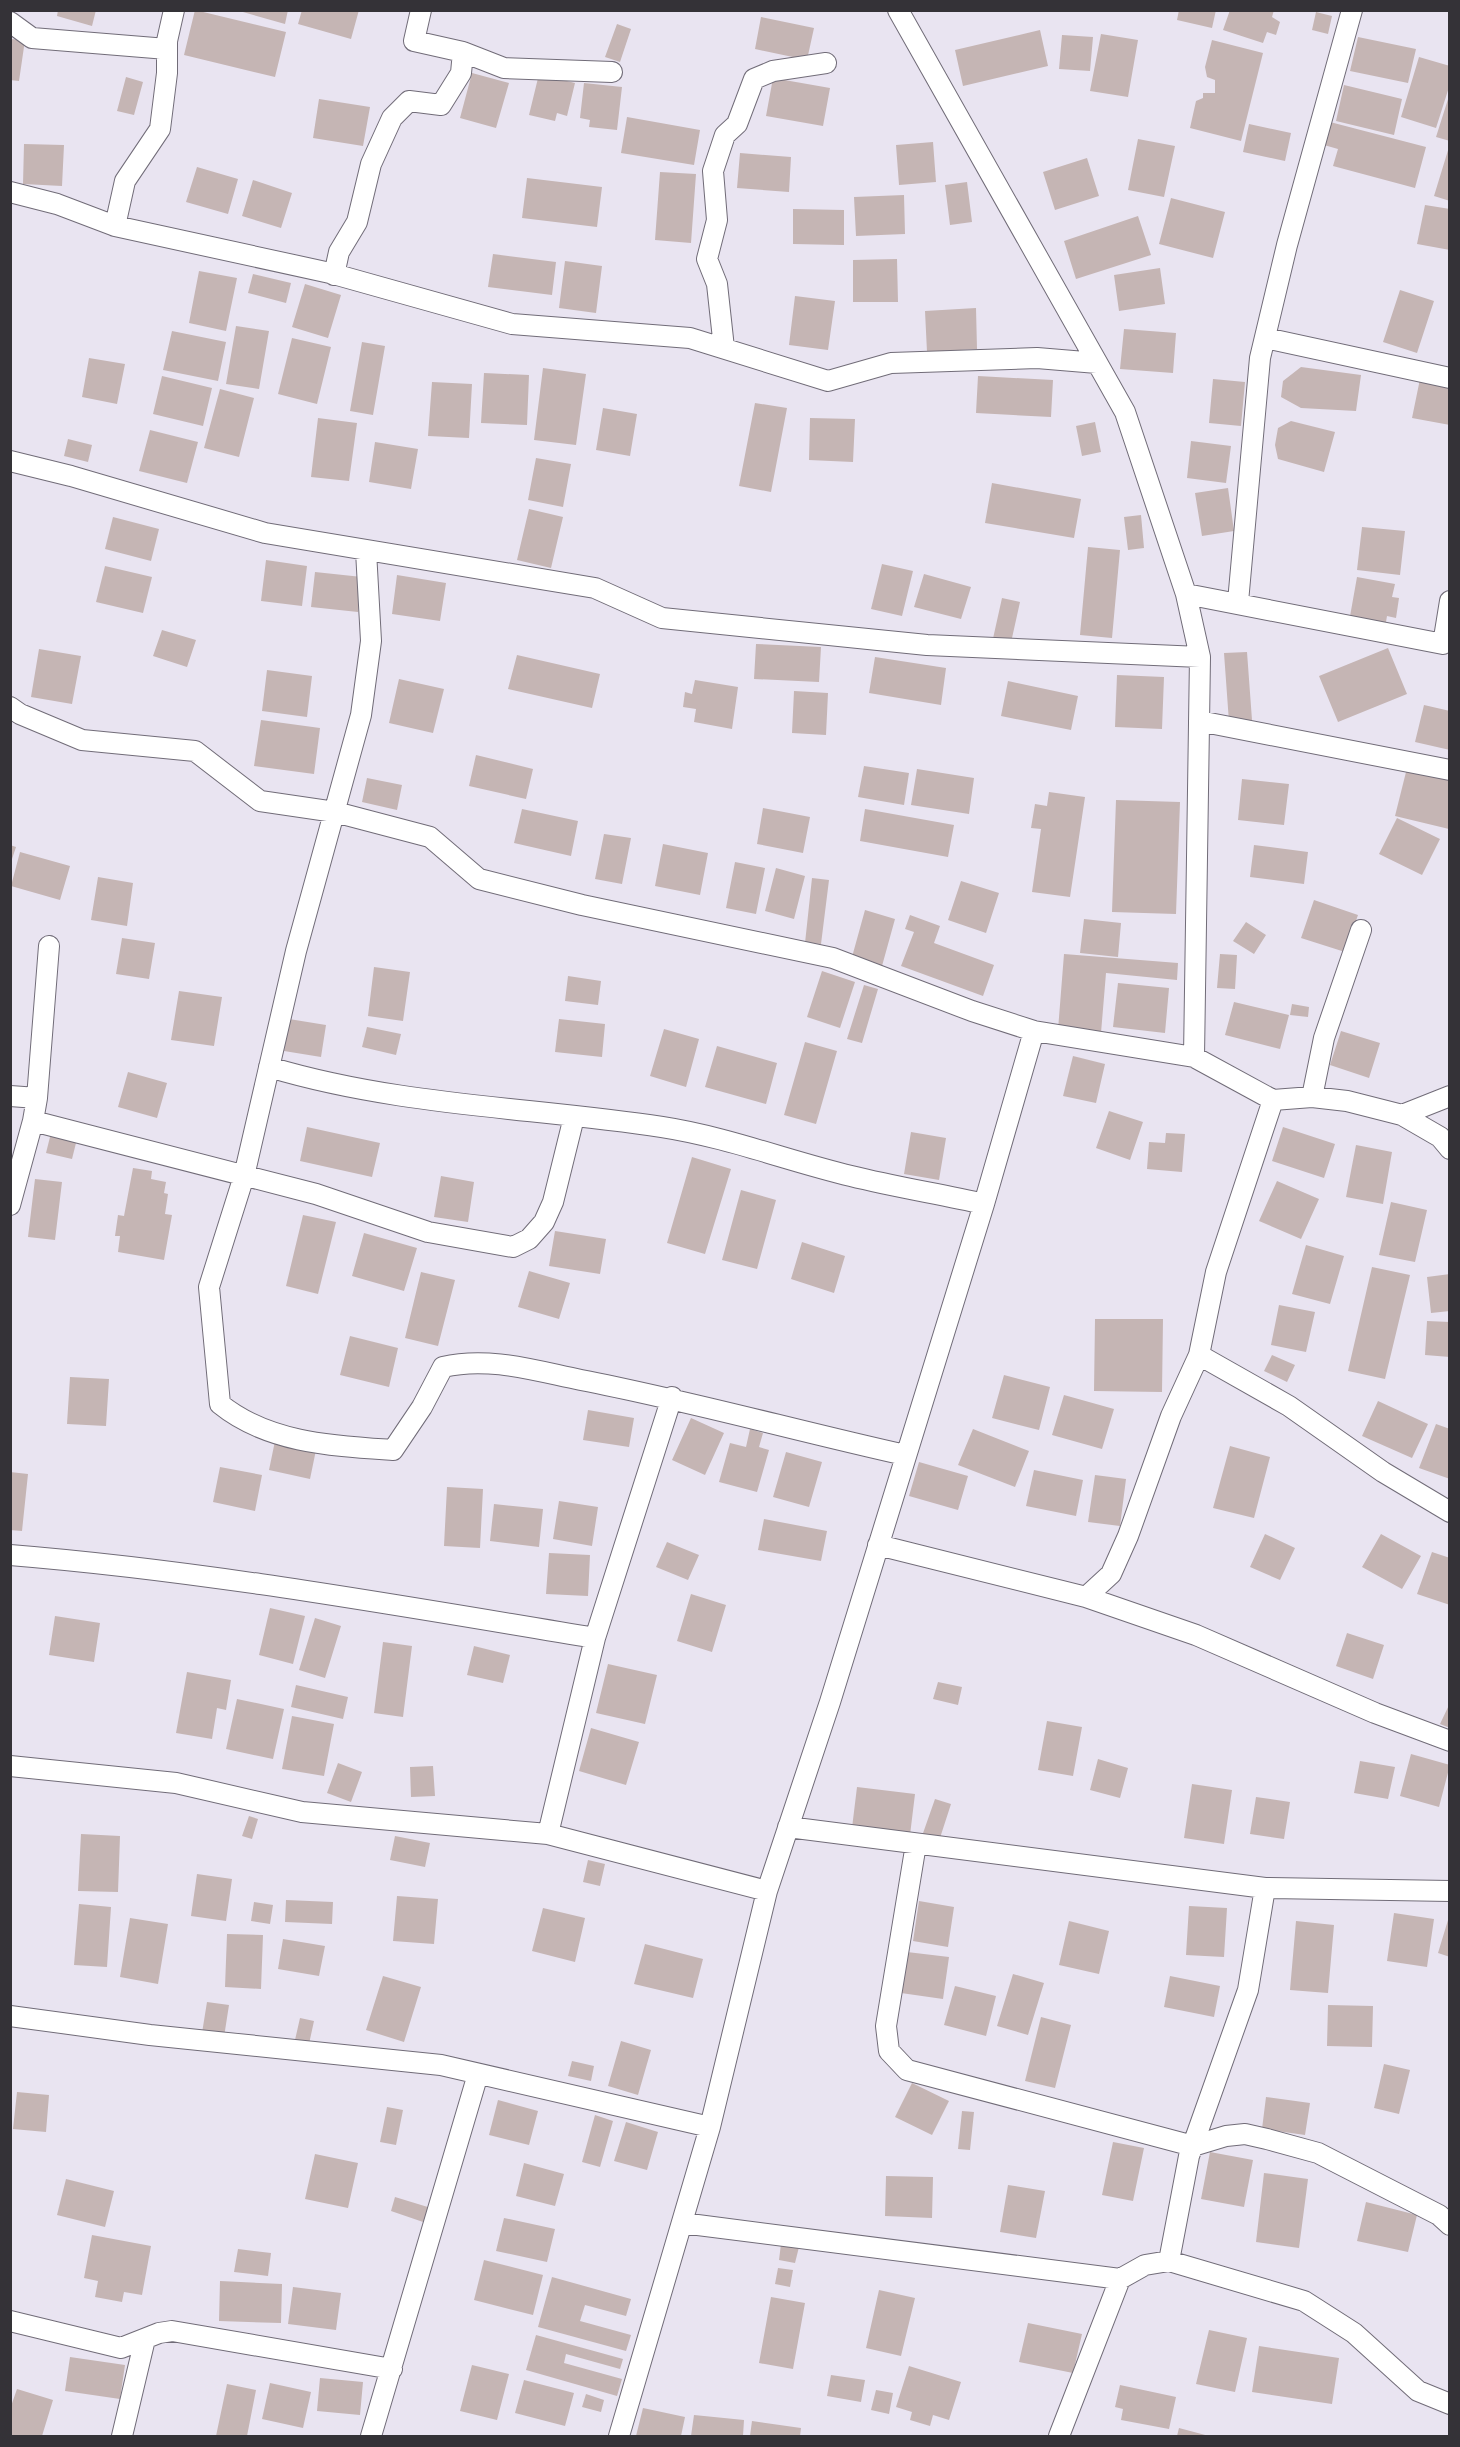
<svg xmlns="http://www.w3.org/2000/svg" width="1460" height="2447" viewBox="0 0 1460 2447" font-family="Montserrat,sans-serif">
<rect width="100%" height="100%" fill="#e9e4f1"/>
<!-- building -->
<path fill="#c5b5b4" d="M58 10H96L92 26 57 16Z
M195 10 286 32 275 77 184 55Z
M236 10H288L285 24Z
M302 10H359L351 39 298 24Z
M1179 10H1216L1212 28 1177 20Z
M1230 10H1274L1272 17 1280 22 1276 35 1267 32 1263 43 1223 30Z
M1316 12 1332 16 1328 34 1312 30Z
M761 17 814 28 807 60 755 49Z
M617 24 631 29 620 62 605 57Z
M1040 30 1048 66 963 86 955 50Z
M1101 34 1138 40 1128 97 1090 91Z
M1062 35 1093 37 1090 71 1059 69Z
M1358 37 1416 49 1408 83 1350 71Z
M10 39 25 40 19 81 10 80Z
M1212 40 1263 53 1241 141 1190 128 1196 101 1203 98V93H1215V80L1207 77 1205 67Z
M1419 57 1450 66V84L1436 128 1401 117Z
M472 73 509 83 496 128 460 118Z
M539 74 575 83 567 116 557 113 555 121 529 115Z
M126 77 143 82 134 115 117 111Z
M773 78 830 88 823 126 766 116Z
M584 83 622 87 617 130 589 127 590 120 580 118Z
M1344 85 1402 99 1394 135 1336 121Z
M1449 96H1450V141L1436 137Z
M319 99 370 107 363 146 313 138Z
M627 117 700 130 694 165 621 153Z
M1330 122 1426 147 1415 188 1333 166 1338 149 1324 145Z
M1249 124 1291 133 1285 161 1243 152Z
M1138 139 1175 146 1164 197 1128 190Z
M933 142 936 182 899 185 896 145Z
M24 144 64 145 62 186 23 184Z
M1449 147H1450V201L1434 196Z
M740 153 791 157 789 192 737 188Z
M1087 158 1099 196 1055 210 1043 172Z
M197 167 238 179 228 214 186 202Z
M660 172 696 174 691 243 655 240Z
M527 178 602 187 597 227 522 218Z
M253 180 292 193 281 228 242 216Z
M967 182 972 222 950 225 945 185Z
M904 195 905 234 856 236 854 197Z
M1171 198 1225 212 1213 258 1159 244Z
M1425 205 1450 209V250L1417 244Z
M793 209 844 210V245L793 244Z
M1138 216 1151 255 1076 279 1064 241Z
M493 254 556 262 552 295 488 287Z
M897 259 898 302H853V260Z
M565 261 602 266 596 313 559 308Z
M1160 268 1165 304 1119 311 1114 275Z
M199 271 237 278 226 331 189 323Z
M253 274 291 283 286 303 248 293Z
M305 284 341 295 328 338 292 327Z
M1400 290 1434 301 1417 353 1383 342Z
M795 296 835 301 828 350 789 345Z
M976 308 977 349 927 352 925 311Z
M236 326 269 331 259 389 226 384Z
M1124 329 1176 333 1173 373 1120 369Z
M172 331 226 342 218 381 163 370Z
M292 338 331 347 317 404 278 394Z
M362 342 385 346 373 415 350 411Z
M89 358 125 364 117 404 82 397Z
M1301 367 1361 375 1356 411 1301 408 1281 397 1283 381Z
M543 368 586 374 576 445 534 440Z
M484 373 529 375 527 425 481 423Z
M162 376 212 388 203 426 153 414Z
M978 376 1053 380 1051 417 976 413Z
M1213 379 1245 382 1241 426 1209 423Z
M1420 379 1450 385V425L1412 418Z
M432 382 472 384 469 438 428 436Z
M220 389 254 398 239 457 204 448Z
M755 403 787 408 771 492 739 486Z
M603 408 637 414 630 456 596 450Z
M318 418 357 423 349 481 311 477Z
M810 418 855 419 853 462 809 460Z
M1291 421 1335 432 1324 472 1278 459 1275 445 1278 428Z
M1095 422 1101 452 1082 456 1076 426Z
M150 430 198 442 187 483 139 471Z
M68 439 92 445 88 462 64 456Z
M1191 441 1231 446 1226 483 1187 478Z
M375 442 418 449 411 489 369 482Z
M536 458 571 464 563 507 528 500Z
M992 483 1081 499 1074 538 985 523Z
M1228 488 1234 531 1202 536 1195 493Z
M529 509 563 517 551 568 517 560Z
M1141 515 1144 548 1128 550 1124 517Z
M113 517 159 529 151 561 105 549Z
M1362 527 1405 531 1400 575 1357 570Z
M1088 547 1120 550 1112 638 1080 635Z
M266 560 307 566 302 606 261 601Z
M882 564 913 571 902 616 871 609Z
M105 566 152 577 143 613 96 602Z
M315 572 362 577 358 612 311 607Z
M924 574 971 587 961 619 914 607Z
M397 575 446 583 440 621 392 614Z
M1357 577 1395 584 1392 597 1399 598 1396 618 1387 616 1385 628 1349 622Z
M1002 598 1020 602 1010 647 992 643Z
M162 630 196 640 187 667 153 656Z
M756 644 821 647 819 682 754 679Z
M1388 648 1407 694 1338 722 1319 676Z
M39 649 81 656 72 704 31 697Z
M1247 652 1252 720 1229 722 1224 653Z
M517 655 600 674 592 708 508 689Z
M875 657 946 668 941 705 869 693Z
M267 670 312 676 307 717 262 711Z
M1117 675 1164 677 1162 729 1115 727Z
M399 679 444 689 433 733 389 723Z
M695 680 738 687 732 729 694 722 696 709 683 707 685 692 692 694Z
M1008 681 1078 696 1071 730 1001 716Z
M794 691 828 693 826 735 792 733Z
M1424 705 1450 711V750L1415 742Z
M261 720 320 728 314 774 254 766Z
M476 755 533 769 526 799 469 786Z
M864 766 909 773 904 805 858 797Z
M1407 768 1450 778 1449 829 1395 816Z
M917 769 974 778 969 814 911 805Z
M367 778 402 785 397 810 362 802Z
M1242 779 1289 784 1284 825 1238 820Z
M1049 792 1085 797 1070 897 1032 892 1041 829 1031 828 1035 804 1047 806Z
M1116 800 1180 802 1176 914 1112 912Z
M763 808 810 817 803 853 757 844Z
M522 809 578 821 571 856 514 843Z
M865 809 954 825 948 857 860 841Z
M1397 818 1440 839 1422 875 1379 854Z
M604 834 631 838 622 884 595 879Z
M663 844 708 853 700 895 655 886Z
M10 845 16 847 11 862H10Z
M1254 845 1308 852 1304 884 1250 877Z
M20 852 70 866 60 900 11 886Z
M735 862 765 868 756 914 726 908Z
M776 868 805 876 794 919 765 911Z
M98 877 133 883 127 926 91 920Z
M812 878 829 880 821 944 805 943Z
M961 881 999 893 986 933 948 920Z
M1314 900 1358 915 1345 952 1301 938Z
M865 910 895 919 882 966 852 957Z
M910 915 940 926 934 943 994 965 983 996 901 966 914 932 905 929Z
M1084 919 1121 923 1118 957 1080 953Z
M1246 922 1266 935 1254 954 1233 941Z
M122 938 155 943 149 979 116 974Z
M1064 954 1178 963 1177 980 1106 973 1101 1033 1058 1030Z
M1220 954 1237 955 1235 989 1217 988Z
M374 967 410 972 403 1021 368 1016Z
M822 971 855 982 840 1028 807 1017Z
M568 976 601 981 598 1005 565 1001Z
M1118 983 1169 988 1165 1033 1113 1027Z
M864 985 878 989 862 1043 847 1039Z
M179 991 222 997 214 1046 171 1040Z
M1234 1002 1289 1015 1280 1049 1225 1035Z
M1292 1004 1309 1007 1308 1017 1290 1015Z
M289 1019 326 1025 321 1057 284 1051Z
M559 1019 605 1024 602 1057 555 1052Z
M367 1027 401 1034 396 1055 362 1047Z
M664 1029 699 1039 686 1087 650 1076Z
M1341 1031 1380 1043 1369 1078 1330 1065Z
M805 1042 837 1051 816 1124 784 1115Z
M717 1046 777 1063 766 1104 705 1087Z
M1073 1056 1105 1064 1096 1103 1063 1096Z
M128 1072 167 1083 157 1118 118 1107Z
M1109 1111 1143 1122 1130 1160 1096 1148Z
M307 1127 380 1143 372 1177 300 1161Z
M1283 1127 1335 1144 1324 1178 1272 1161Z
M911 1132 946 1138 939 1180 904 1174Z
M51 1133 77 1139 72 1159 46 1153Z
M1166 1133 1185 1134 1182 1172 1147 1169 1149 1142 1165 1143Z
M1356 1145 1392 1152 1383 1204 1346 1197Z
M692 1157 731 1169 705 1254 667 1243Z
M133 1168 152 1171 151 1179 166 1182 164 1193 168 1194 165 1214 172 1215 164 1260 118 1252 120 1236H115L118 1215 124 1216Z
M441 1176 474 1182 468 1222 434 1217Z
M35 1179 62 1182 55 1240 28 1237Z
M1277 1181 1319 1199 1301 1239 1259 1221Z
M741 1190 776 1200 757 1269 722 1260Z
M1391 1202 1427 1210 1415 1262 1379 1255Z
M303 1215 336 1222 318 1294 286 1286Z
M555 1231 606 1239 600 1274 549 1266Z
M364 1233 417 1248 404 1291 352 1276Z
M802 1242 845 1256 834 1293 791 1279Z
M1306 1245 1344 1256 1330 1304 1292 1294Z
M1372 1267 1410 1275 1385 1379 1348 1371Z
M529 1271 570 1283 559 1319 518 1307Z
M421 1272 455 1280 438 1346 405 1338Z
M1450 1274V1311L1431 1313 1427 1277Z
M1279 1305 1315 1312 1306 1352 1271 1345Z
M1095 1319H1163L1162 1392 1094 1391Z
M1427 1321 1450 1322V1357L1425 1355Z
M350 1336 398 1348 389 1387 340 1375Z
M1272 1355 1295 1365 1287 1382 1264 1371Z
M1004 1375 1050 1387 1039 1430 992 1418Z
M70 1377 109 1379 106 1426 67 1424Z
M1064 1395 1114 1409 1102 1449 1052 1435Z
M1378 1401 1428 1424 1412 1458 1362 1436Z
M588 1410 634 1418 629 1447 583 1440Z
M691 1418 724 1433 705 1475 672 1460Z
M1436 1424 1450 1429V1479L1419 1468Z
M750 1429 763 1433 759 1447 769 1450 757 1492 719 1482 730 1443 746 1447Z
M973 1429 1029 1451 1015 1487 958 1465Z
M275 1441 316 1450 310 1479 269 1470Z
M1230 1446 1270 1457 1254 1518 1213 1508Z
M786 1452 822 1462 809 1507 773 1497Z
M919 1462 968 1476 958 1510 909 1496Z
M220 1467 262 1475 255 1511 213 1502Z
M1034 1470 1083 1480 1076 1516 1026 1506Z
M10 1472 28 1474 22 1531 10 1530Z
M1095 1475 1126 1479 1120 1526 1088 1522Z
M447 1487 483 1489 480 1548 444 1546Z
M559 1501 598 1507 592 1546 553 1539Z
M494 1504 543 1509 539 1547 490 1541Z
M764 1519 827 1531 821 1561 758 1550Z
M1265 1534 1295 1548 1280 1580 1250 1567Z
M1381 1534 1421 1556 1402 1589 1362 1567Z
M667 1542 699 1555 688 1580 656 1567Z
M1432 1552 1450 1558V1605L1417 1594Z
M549 1553 590 1555 588 1596 546 1594Z
M691 1594 726 1605 712 1652 677 1641Z
M270 1608 305 1616 293 1664 259 1655Z
M55 1616 100 1623 94 1662 49 1655Z
M315 1618 341 1626 325 1678 299 1670Z
M1347 1633 1384 1645 1373 1679 1336 1666Z
M383 1642 412 1646 403 1717 374 1713Z
M474 1646 510 1655 503 1683 467 1675Z
M608 1664 657 1675 645 1724 596 1713Z
M187 1672 231 1680 226 1710 217 1708 212 1739 176 1733Z
M938 1682 962 1687 958 1705 933 1699Z
M296 1685 348 1697 343 1719 291 1707Z
M237 1699 284 1709 273 1759 226 1749Z
M1450 1703V1728L1440 1724Z
M292 1716 334 1724 324 1776 282 1769Z
M1047 1721 1082 1727 1073 1776 1038 1770Z
M591 1728 639 1742 626 1785 579 1771Z
M1411 1754 1450 1765 1439 1807 1400 1796Z
M1098 1759 1128 1768 1120 1798 1090 1790Z
M1360 1761 1395 1767 1388 1799 1354 1793Z
M338 1763 362 1772 351 1802 327 1793Z
M433 1766 435 1796 411 1797 410 1767Z
M1192 1784 1232 1790 1224 1844 1184 1838Z
M857 1787 915 1794 910 1835 852 1828Z
M1256 1797 1290 1802 1284 1839 1250 1834Z
M935 1799 951 1804 939 1841 922 1836Z
M249 1816 258 1819 252 1839 242 1836Z
M81 1834 120 1836 118 1892 78 1891Z
M395 1836 430 1843 425 1867 390 1860Z
M588 1860 605 1864 600 1886 583 1882Z
M197 1874 232 1879 226 1921 191 1916Z
M397 1896 438 1899 434 1944 393 1941Z
M286 1900 333 1902 332 1924 285 1922Z
M919 1901 954 1907 948 1947 913 1941Z
M254 1902 273 1905 270 1924 251 1921Z
M79 1904 111 1907 107 1967 74 1965Z
M1189 1906 1227 1908 1224 1957 1186 1955Z
M543 1908 585 1918 575 1962 532 1951Z
M1394 1913 1434 1919 1427 1967 1387 1961Z
M130 1918 168 1924 158 1984 120 1977Z
M1448 1920 1450 1921V1957L1438 1953Z
M1069 1921 1109 1931 1099 1974 1059 1965Z
M1296 1921 1334 1925 1328 1993 1290 1990Z
M227 1934 263 1935 261 1989 225 1987Z
M283 1939 325 1946 319 1976 278 1969Z
M645 1944 703 1959 693 1998 634 1984Z
M907 1952 949 1957 943 1999 901 1993Z
M1013 1974 1044 1983 1028 2035 997 2026Z
M383 1976 421 1987 404 2042 366 2030Z
M1170 1976 1220 1986 1214 2017 1164 2007Z
M955 1986 996 1996 986 2036 944 2025Z
M207 2002 229 2005 224 2037 202 2033Z
M1328 2005 1373 2006 1372 2047 1327 2046Z
M1041 2017 1071 2025 1055 2088 1025 2081Z
M300 2018 314 2021 309 2044 295 2040Z
M621 2041 651 2050 638 2095 608 2086Z
M572 2061 594 2066 591 2081 568 2076Z
M1384 2064 1410 2070 1399 2114 1374 2108Z
M912 2083 949 2101 932 2135 895 2117Z
M17 2092 49 2095 46 2132 13 2129Z
M1266 2097 1310 2103 1305 2135 1262 2129Z
M498 2100 538 2111 529 2145 489 2135Z
M387 2107 403 2110 396 2145 380 2142Z
M962 2111 974 2112 970 2150 958 2149Z
M595 2115 613 2121 600 2167 582 2162Z
M626 2122 658 2132 647 2170 614 2161Z
M1113 2142 1144 2148 1133 2201 1102 2195Z
M1210 2152 1253 2160 1244 2207 1201 2199Z
M315 2154 358 2163 348 2208 305 2199Z
M524 2163 564 2174 555 2206 516 2196Z
M1264 2173 1308 2179 1299 2248 1256 2242Z
M886 2176 933 2177 932 2218 885 2216Z
M66 2179 114 2191 105 2227 57 2215Z
M1008 2185 1045 2191 1036 2238 1000 2232Z
M395 2197 431 2208 426 2223 391 2211Z
M1366 2202 1417 2215 1408 2252 1357 2241Z
M504 2218 555 2229 547 2262 496 2251Z
M92 2235 151 2246 142 2295 124 2292 122 2302 95 2297 98 2281 84 2278Z
M781 2244 799 2247 795 2263 779 2260Z
M238 2249 271 2253 268 2276 234 2272Z
M484 2260 543 2275 533 2315 474 2300Z
M778 2268 793 2270 790 2287 775 2284Z
M552 2277 631 2299 626 2316 585 2305 580 2321 631 2335 626 2351 538 2327Z
M220 2281 282 2284 281 2323 219 2321Z
M293 2287 341 2293 336 2330 288 2324Z
M879 2290 915 2298 901 2356 866 2348Z
M771 2297 805 2303 793 2369 759 2363Z
M1028 2323 1082 2334 1073 2373 1019 2362Z
M1209 2330 1247 2338 1235 2392 1196 2384Z
M536 2335 623 2359 620 2369 566 2354 564 2363 622 2379 617 2396 526 2370Z
M1259 2346 1339 2358 1332 2404 1252 2392Z
M70 2357 125 2365 120 2399 65 2391Z
M472 2365 509 2374 497 2420 460 2411Z
M909 2366 961 2382 949 2420 933 2415 930 2426 910 2420 912 2412 896 2407Z
M831 2375 865 2380 861 2402 827 2396Z
M320 2378 363 2382 360 2415 317 2411Z
M524 2380 574 2393 565 2426 515 2413Z
M270 2383 311 2392 303 2428 262 2419Z
M227 2384 256 2390 247 2436H216Z
M1120 2385 1176 2397 1169 2429 1121 2420 1123 2409 1115 2407Z
M17 2389 53 2400 42 2436H10V2409Z
M876 2390 893 2393 889 2414 871 2410Z
M586 2394 604 2400 601 2412 582 2407Z
M643 2408 685 2417 681 2436H636Z
M694 2415 744 2420 743 2436H691Z
M752 2421 801 2428 800 2436H750Z
M1179 2428 1209 2436H1177Z"/>
<g fill="none" stroke-linecap="round" stroke-linejoin="round">
<defs>
<path id="street" d="M898 10 1125 412 1186 594 1200 657 1194 1057
M10 22 32 38 167 49
M463 52 504 68 612 72
M10 192 57 204 115 226 330 273 512 324 690 338 828 381 891 363 1037 358 1097 363
M115 226 125 181 160 129 167 73V41L174 10
M334 275 339 252 357 222 371 164 392 118 409 101 441 105 461 73 463 52 414 41 421 10
M1265 338 1450 378
M724 348 717 284 707 259 717 220 713 171 725 135 737 124 754 79 773 71 826 63
M10 461 71 476 265 533 595 588 662 618 927 645 1200 657
M366 551 371 641 361 715 296 951 244 1176 209 1287 220 1404C268 1443 333 1446 393 1450L422 1407 443 1367C489 1356 536 1371 581 1380 690 1401 797 1431 905 1455
M1186 594 1443 644 1450 601
M1238 602 1260 358 1287 245 1352 10
M10 707 20 714 82 740 195 751 260 801 335 812 430 837 479 879 582 905 833 958 972 1011 1034 1031 1194 1057 1273 1100 1312 1097 1347 1101 1402 1115 1440 1137 1450 1149
M1199 721 1450 770
M49 946 37 1098 33 1121 316 1194 428 1232 513 1247 529 1239 544 1222 553 1202 574 1117
M269 1067C399 1106 530 1107 662 1127 727 1137 788 1161 851 1176 895 1187 940 1194 984 1204
M10 1096 37 1098
M1312 1097 1324 1038 1361 930
M1402 1115 1450 1096
M10 1205 33 1121
M1199 1355 1289 1406 1383 1472 1450 1512
M878 1545 1086 1597 1196 1635 1375 1713 1450 1741
M10 1555C207 1571 400 1606 595 1638
M1086 1597 1111 1574 1128 1536 1171 1416 1199 1355 1216 1272 1273 1100
M10 1766 176 1783 302 1812 548 1834 767 1891
M788 1827 1265 1888 1450 1891
M548 1834 595 1638 672 1397
M916 1844 886 2026 889 2051 907 2070 1193 2146 1226 2136 1245 2134 1267 2139 1318 2153 1439 2215 1450 2225
M1265 1888 1248 1990 1189 2156 1169 2261 1304 2301 1354 2333 1418 2391 1450 2404
M10 2016 150 2035 441 2065 710 2127
M682 2223 1120 2279
M10 2321 121 2348 159 2333 172 2331 392 2369
M122 2436 145 2339
M371 2436 478 2074
M619 2436 710 2127 767 1891 830 1702 984 1204 1034 1031
M1059 2436 1120 2279 1145 2265 1169 2261"/>
</defs>
<!-- street casing -->
<use href="#street" stroke="#716c78" stroke-width="22"/>
<!-- street -->
<use href="#street" stroke="#fff" stroke-width="20"/>
</g>
<!-- border -->
<rect width="1460" height="2447" fill="none" stroke="#343237" stroke-width="24"/>
</svg>
